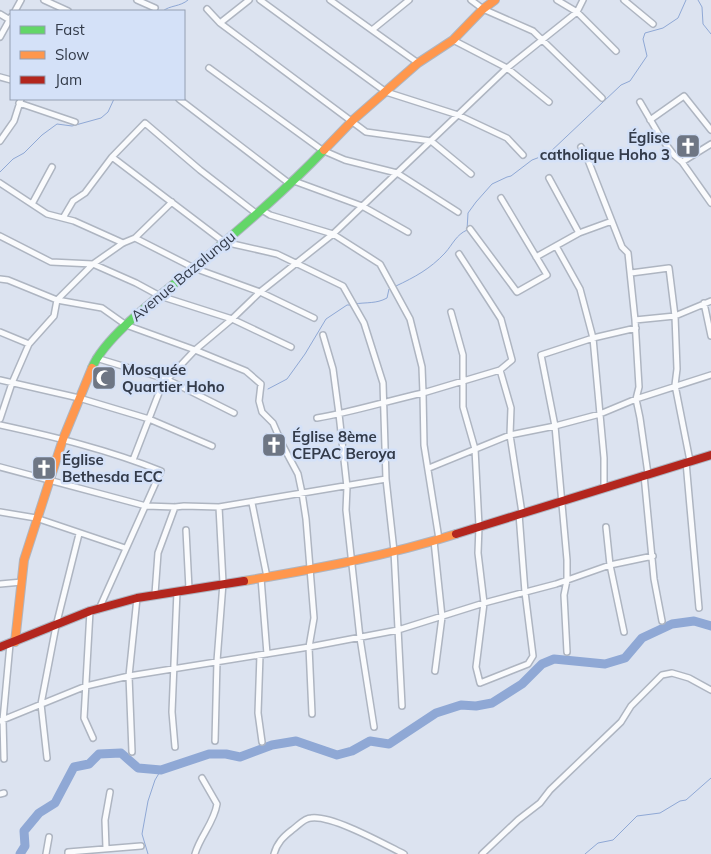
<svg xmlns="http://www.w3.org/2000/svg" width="711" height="854" viewBox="0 0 711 854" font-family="Mulish,sans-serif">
<rect width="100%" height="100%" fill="#dce3f0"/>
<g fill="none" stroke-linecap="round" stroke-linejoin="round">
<!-- stream -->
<path stroke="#8fa8d5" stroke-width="1" d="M698 0 702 7 703 24 711 34
M163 11C170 5 180 7 188 0
M0 172 13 159 24 153 42 135 57 124 72 126 101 118 108 112 114 99
M396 286C415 277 430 269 445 253 453 244 456 235 467 230L468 213 476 202 492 184 507 177 511 176 532 160 548 154 621 85 630 81 647 56 643 39 645 33 663 28 678 18 686 0
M354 304C367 302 376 304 387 298L389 289 392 288
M268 389 287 379 305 354 326 319 347 305H350
M148 854 142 834 148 801 155 780 161 770
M585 854 598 843 613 840 637 816 660 813 680 801 686 800 711 778"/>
<!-- river -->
<path stroke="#8fa8d5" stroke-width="9" d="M20 854 25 846 24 831 39 813 55 803 74 767 89 764 99 754 121 753 138 768 161 770 209 754H226L240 757 272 745 296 741 337 755 352 751 370 741 389 744 436 713 461 705 476 706 492 703 522 684 542 664 554 659 605 664 625 658 642 638 672 624 694 621 711 626"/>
<defs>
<path id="street" d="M44 0 68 11
M137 0 155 8
M260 0 386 92 458 115 507 138 523 155
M330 0 418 63
M471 0 483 9 533 31 602 98
M557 0 577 12 616 51
M624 0 653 24
M207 9 220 23 366 132 431 141 471 174
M15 11 21 0
M0 14 10 20
M220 23 249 0
M372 30 409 0
M0 37 11 17
M453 40 507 68 549 102
M209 68 322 150 345 160 397 173 458 212
M0 77 11 80
M179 99 290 184
M640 102 661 138 674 155 682 162 711 203
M19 103 75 122
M650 120 684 96 711 130
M0 141 14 121 21 99
M581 147 586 155 622 247 628 253 635 320 639 387 636 399 640 418 648 474
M112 157 224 242 277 254 343 286 364 323 383 383 386 479 394 551 402 706
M682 162 711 144
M549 178 579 233
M294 181 362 206 408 232
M0 183 47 214 74 221 123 243
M32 204 52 167
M262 210 270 215 333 234 380 264 410 319 422 367 423 393C387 401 353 412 317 418
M63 218 73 201 85 193 112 157 145 123 200 170 257 214
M470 229 517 292 547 275 501 198
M0 236 51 262 93 264 136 283 160 296 232 319 291 347
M135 238 194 268 260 292 314 318
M556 246 580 289 593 338 604 458V487
M536 257 579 233 612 221
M631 273 669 268 675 316 677 369 675 385 690 461
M0 279 8 280 57 300 102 308 126 325 195 350 246 371 261 384 259 401 262 412 273 423 283 446 298 474 302 493 306 519 314 618 309 647 312 714
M704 303 711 336
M451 312 463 355V407L475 449 479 526 478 553 484 603 476 667 480 683 528 664 533 656 525 592 519 514
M635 320 675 316 711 301
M0 332 29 344
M323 335 333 369 339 414 347 487 346 510 360 638 374 727
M96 358 166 379 234 413
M500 370 511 408 510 435 522 513
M0 380 79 398 149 419 212 446
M0 419 12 383 29 344 54 316 57 300 93 264 123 243 135 238 172 202
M0 425C55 437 109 450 161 471L99 609
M133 460 162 385 195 350 232 319 260 292 333 234 507 68 577 12 583 0
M686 462 699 608
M0 467 146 506 175 507 184 506 219 507 386 479
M429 468 510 435 555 426 600 414 636 399 711 375
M644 475 654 579 662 621
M252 503 267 577
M0 512 36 518 125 548
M606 527 610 565 624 632
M186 530 189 589
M439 539 424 445 423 393 500 370 512 360 501 319 459 254
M434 541 442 617 435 671
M261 578 267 654
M0 584 22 582
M155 594 158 553 175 507
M90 611 84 718 93 738
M567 652 564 595 567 580V560L555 426 541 355 593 338 636 328
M260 655 258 713 262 742
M0 721 86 686 129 676 309 647 398 630 484 603 556 584 610 565 653 556
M215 741 217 661 223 583 219 507
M175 747 172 712 177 591
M132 752 129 676 137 598
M47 758 41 704 56 626 79 534
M4 759 3 720 10 644
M0 794 4 793
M106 848 105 820 110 792
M46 854 49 837
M68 854V852L141 846
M195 854C200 836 214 823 217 804L202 778
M274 854C277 843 283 837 292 830 298 826 304 818 311 818 332 815 384 844 404 854
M482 854 518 820 540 803 550 790 621 722 631 706 662 675 672 673 689 678 711 690"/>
<path id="fast" d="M92 368C105 336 161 295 189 272 235 233 282 194 324 150"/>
<path id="slow" d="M324 150 353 120 418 63 453 40 483 9 495 0
M244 581C315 569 387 556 456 534
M15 642 24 560 63 439 92 368"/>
<path id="jam" d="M456 534 711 455
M0 647 90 611 137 598 244 581"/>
</defs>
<!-- street casing -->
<use href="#street" stroke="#aeb5c1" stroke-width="8"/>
<!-- fast casing -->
<use href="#fast" stroke="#aeb5c1" stroke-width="10"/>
<!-- slow casing -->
<use href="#slow" stroke="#aeb5c1" stroke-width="10"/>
<!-- jam casing -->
<use href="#jam" stroke="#aeb5c1" stroke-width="10"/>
<!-- street -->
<use href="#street" stroke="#fafbfd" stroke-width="5"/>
<!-- fast -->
<use href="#fast" stroke="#63d668" stroke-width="8"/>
<!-- slow -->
<use href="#slow" stroke="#ff974d" stroke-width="8"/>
<!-- jam -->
<use href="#jam" stroke="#b3261e" stroke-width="8"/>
</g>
<!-- icons -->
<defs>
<symbol id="church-square" viewBox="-11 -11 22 22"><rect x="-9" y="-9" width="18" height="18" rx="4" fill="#6e7684" stroke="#d4e1f8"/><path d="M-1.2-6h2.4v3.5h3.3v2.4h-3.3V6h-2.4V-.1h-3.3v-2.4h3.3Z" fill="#fff"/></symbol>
<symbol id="mosque-square" viewBox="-11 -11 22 22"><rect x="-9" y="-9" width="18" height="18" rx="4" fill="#6e7684" stroke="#d4e1f8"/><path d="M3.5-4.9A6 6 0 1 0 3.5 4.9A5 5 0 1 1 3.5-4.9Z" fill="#fff"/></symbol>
</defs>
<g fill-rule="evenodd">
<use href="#church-square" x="674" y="132" width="28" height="28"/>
<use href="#mosque-square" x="90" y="364" width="28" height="28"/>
<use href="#church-square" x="260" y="431" width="28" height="28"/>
<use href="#church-square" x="30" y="454" width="28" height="28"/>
</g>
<g text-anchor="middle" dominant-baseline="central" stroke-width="5" stroke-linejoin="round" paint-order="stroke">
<!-- poi labels -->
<g font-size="15" font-weight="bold" fill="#333b4a" stroke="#d4e1f8" text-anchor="start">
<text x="670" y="137" text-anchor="end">Église<tspan x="670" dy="17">catholique Hoho 3</tspan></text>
<text x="122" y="369">Mosquée<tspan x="122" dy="17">Quartier Hoho</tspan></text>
<text x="292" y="436">Église 8ème<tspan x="292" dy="17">CEPAC Beroya</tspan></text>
<text x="62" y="459">Église<tspan x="62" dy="17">Bethesda ECC</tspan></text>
</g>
<!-- street labels -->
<g font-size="15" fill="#333b4a" stroke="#d4e1f8">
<text transform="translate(183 276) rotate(-40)">Avenue Bazalungu</text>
</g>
</g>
<!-- legend -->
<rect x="10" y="10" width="175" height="90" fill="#d4e1f8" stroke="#949fb2"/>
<rect x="20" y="26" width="25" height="8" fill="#63d668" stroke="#949fb2"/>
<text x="55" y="35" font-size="15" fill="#333b4a">Fast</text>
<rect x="20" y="51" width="25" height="8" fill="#ff974d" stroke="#949fb2"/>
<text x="55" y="60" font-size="15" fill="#333b4a">Slow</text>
<rect x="20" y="76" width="25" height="8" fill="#b3261e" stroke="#949fb2"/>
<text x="55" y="85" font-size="15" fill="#333b4a">Jam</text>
</svg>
